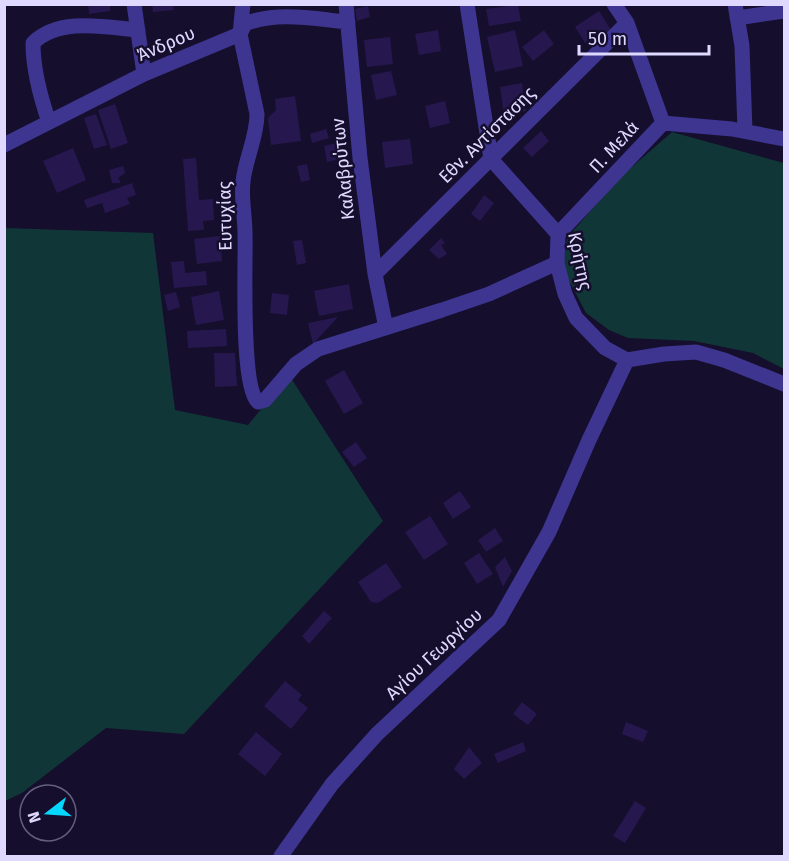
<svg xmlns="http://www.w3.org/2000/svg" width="789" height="861" viewBox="0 0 789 861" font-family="'Fira Sans',sans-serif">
<rect width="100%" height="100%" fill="#150e2c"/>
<!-- green -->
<path fill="#113637" d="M672 132 784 163V369L753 353 694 341 628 338 609 330 586 313 562 267 567 238 618 179Z
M5 228 153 233 175 410 248 425 289 375 383 521 184 734 106 728 22 793 5 801Z"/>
<!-- building -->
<path fill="#26184f" d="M88 4H110V11L89 14Z
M152 4H173L174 10 153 12Z
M518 5 521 21 489 26 486 9Z
M368 6 370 17 357 21 355 9Z
M599 11 611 30 587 46 575 27Z
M438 30 441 51 419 55 415 34Z
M515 30 523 66 495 72 487 37Z
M544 30 554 44 533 61 522 47Z
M390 37 393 64 367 67 364 40Z
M391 71 397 95 376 100 371 75Z
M522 83 526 111 504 115 500 87Z
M295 96 301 141 271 145 268 118 276 110 275 99Z
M445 101 450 123 430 128 425 106Z
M115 104 128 143 111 149 98 110Z
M96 114 107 145 94 149 84 118Z
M326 129 329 138 312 143 310 134Z
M541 131 549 141 532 157 523 148Z
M410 139 413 164 385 168 382 142Z
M337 143 340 159 327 162 324 146Z
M73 148 86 180 57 193 43 161Z
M196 158 199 200 213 199 214 220 203 221 204 230 188 231 183 159Z
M307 164 310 180 301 182 297 166Z
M123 166 125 173 118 178 121 183H112L109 170Z
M132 183 136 195 127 198 130 204 105 213 102 203 87 208 84 200Z
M484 195 494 203 480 221 471 214Z
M220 236 222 261 197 264 194 239Z
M441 238 445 243 441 245 447 254 439 259 429 250Z
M302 240 306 263 297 265 293 241Z
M184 261 185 273 206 271 207 285 174 288 171 262Z
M349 284 353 309 319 316 314 291Z
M219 291 224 320 196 325 191 297Z
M176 292 180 307 168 311 164 295Z
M272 293 289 295 287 315 270 313Z
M338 317 313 344 308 323Z
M226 329 227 346 188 348 187 331Z
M214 353H235L237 386 215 387Z
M344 370 363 403 344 414 325 381Z
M356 442 367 458 354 467 342 452Z
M460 491 471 507 453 519 443 503Z
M430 516 448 544 424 560 405 532Z
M495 528 503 541 486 552 478 540Z
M479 553 493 574 477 584 464 563Z
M505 557 512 571 503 587 495 567Z
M386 563 402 587 378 603 371 602 358 582Z
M324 611 332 618 309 644 302 636Z
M285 681 302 695 298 700 308 708 291 729 264 706Z
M522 702 537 714 528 725 513 714Z
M626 722 648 731 643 742 622 734Z
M256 732 282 754 265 776 238 754Z
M523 742 526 751 498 763 494 754Z
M469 747 482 763 464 779 454 769Z
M635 801 646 808 625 843 613 836Z"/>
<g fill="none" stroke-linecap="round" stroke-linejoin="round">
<!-- street -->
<path stroke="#3d3590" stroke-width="15" d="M134 4 144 74
M243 4 240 34 257 114C257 138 245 159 243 182 241 199 245 216 245 233 246 262 240 386 258 402L265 400 296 364 318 349 442 310 489 294 557 263
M346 4 360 158 375 274 386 328
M467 4 491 159 558 234 557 263 565 294 576 318 605 348 627 360 664 354 696 352 724 360 784 384
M614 4 627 23 663 123
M735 4 742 46 745 131
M737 18 784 11
M49 122C40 96 33 70 33 43 59 17 105 27 138 30
M4 145 144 74 240 34 245 24C276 11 315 19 348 22
M558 234 663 123 732 129 784 139
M375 274 627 23
M281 856 332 784 377 734 499 620 549 532 589 440 627 360"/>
</g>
<g text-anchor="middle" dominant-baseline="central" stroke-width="5" stroke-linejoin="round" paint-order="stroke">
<!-- street labels -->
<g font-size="18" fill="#e0d9ff" stroke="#150e2c">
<text transform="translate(166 44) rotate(-23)">Άνδρου</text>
<text transform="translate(487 135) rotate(-45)">Εθν. Αντίστασης</text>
<text transform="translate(614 147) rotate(-47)">Π. Μελά</text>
<text transform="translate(343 169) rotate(-96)">Καλαβρύτων</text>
<text transform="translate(225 216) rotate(-91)">Ευτυχίας</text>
<text transform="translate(580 261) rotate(78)">Κρήτης</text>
<text transform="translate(434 654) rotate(-43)">Αγίου Γεωργίου</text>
</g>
</g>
<!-- border -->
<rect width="789" height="861" fill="none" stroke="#e0d9ff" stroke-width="12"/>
<!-- north arrow -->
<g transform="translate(48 813) rotate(253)"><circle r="28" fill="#150e2c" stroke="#665f80" stroke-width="1.5"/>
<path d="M0-4.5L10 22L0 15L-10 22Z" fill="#05d8ff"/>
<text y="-9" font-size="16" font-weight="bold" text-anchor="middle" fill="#e0d9ff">N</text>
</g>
<!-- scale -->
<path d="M579 45v9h130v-9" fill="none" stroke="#e0d9ff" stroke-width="3"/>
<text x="588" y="45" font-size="18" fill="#e0d9ff" stroke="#150e2c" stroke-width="4.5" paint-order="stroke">50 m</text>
</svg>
